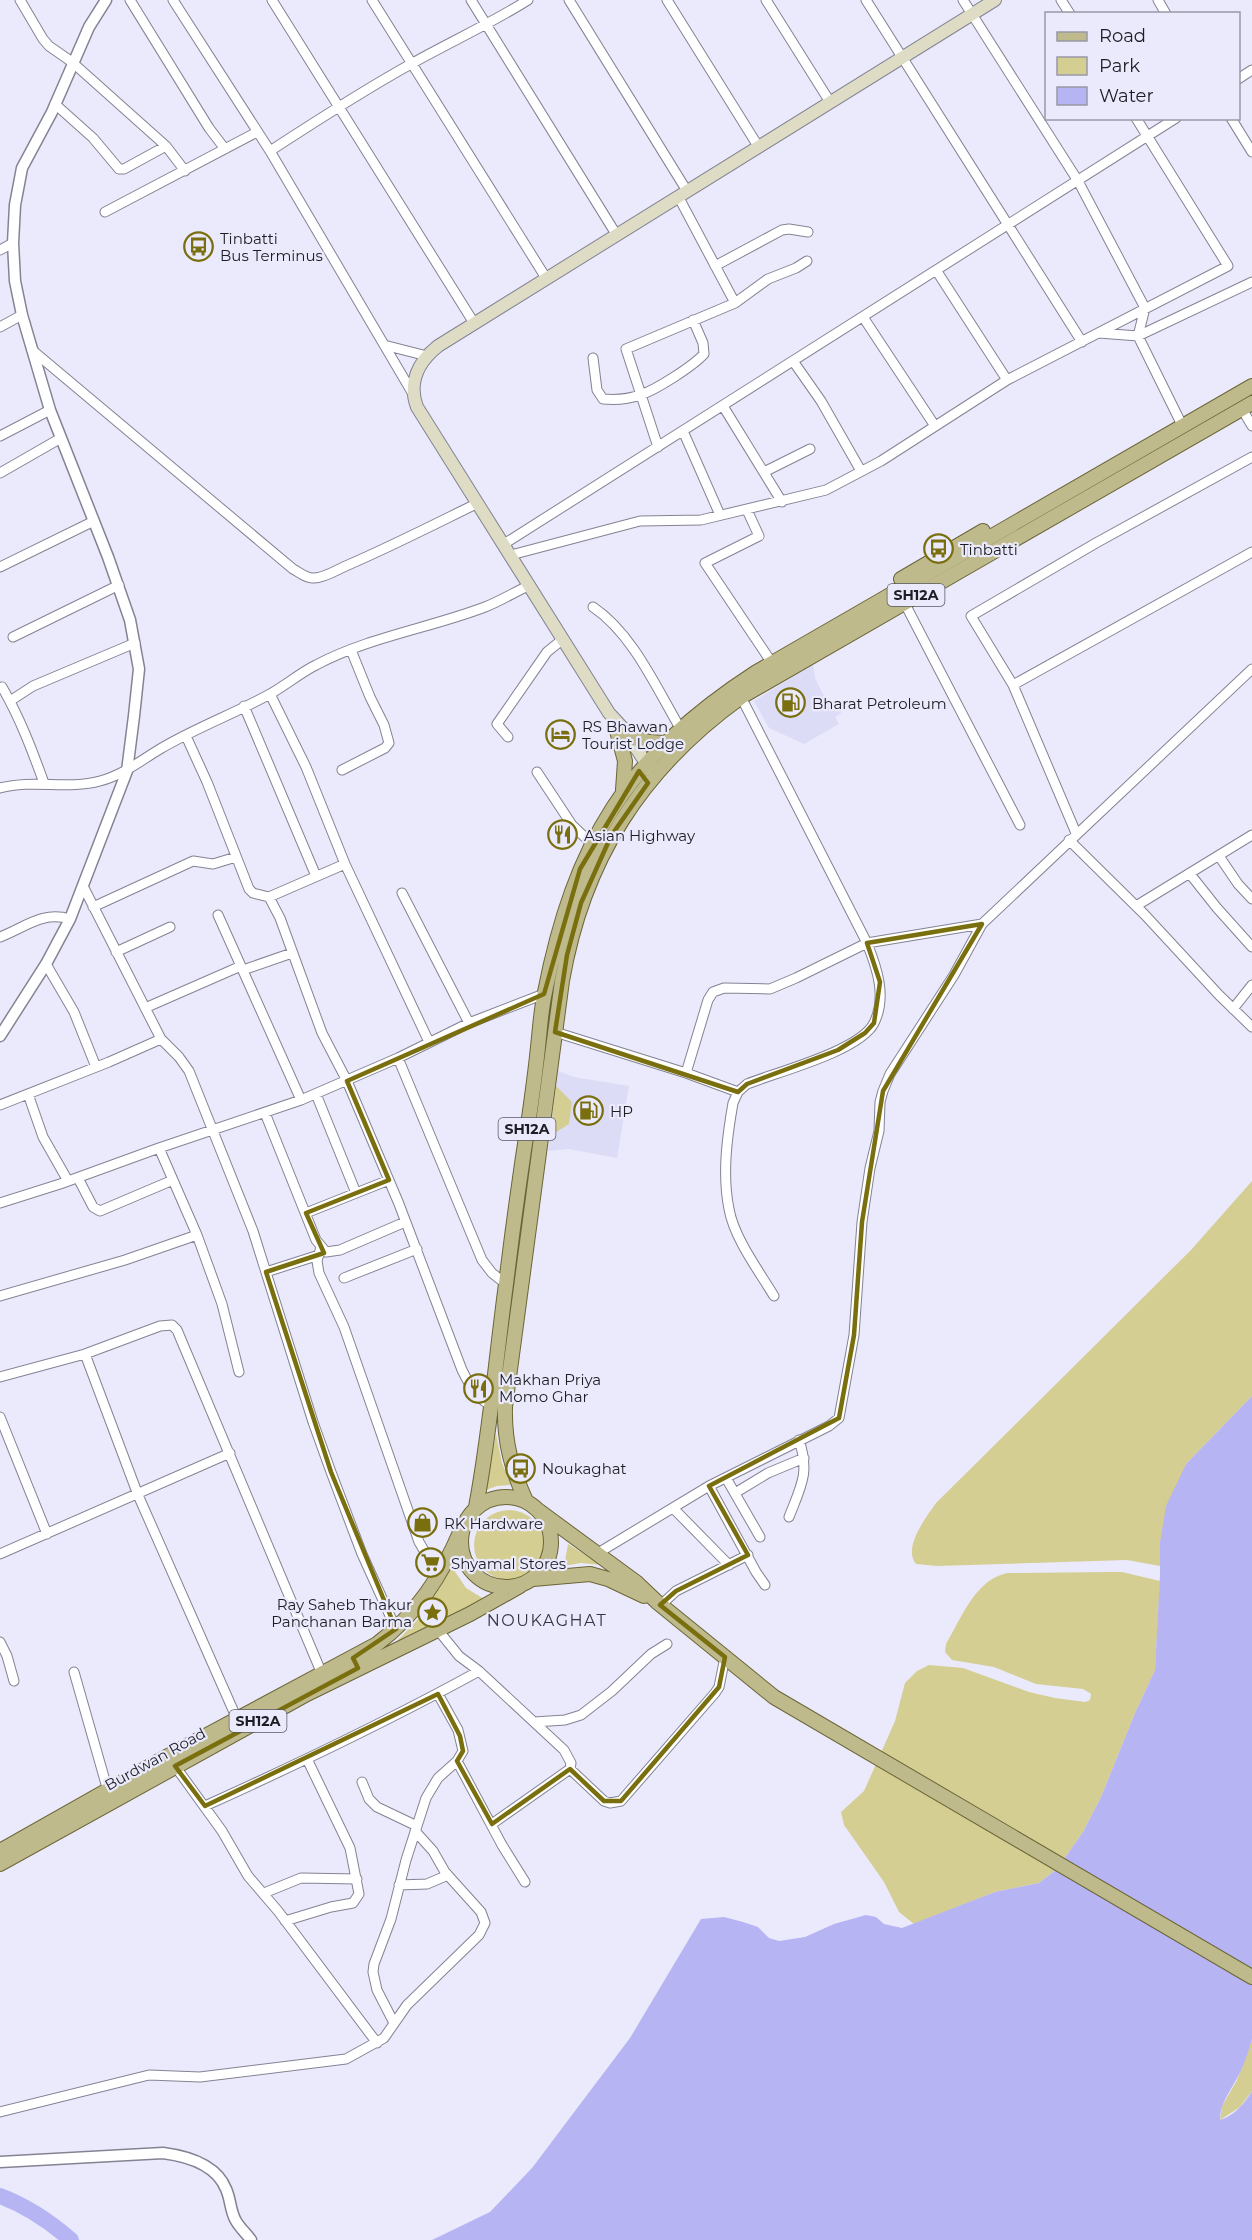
<svg xmlns="http://www.w3.org/2000/svg" width="1252" height="2240" viewBox="0 0 1252 2240" font-family="Montserrat,sans-serif">
<rect width="100%" height="100%" fill="#eaeafc"/>
<!-- built -->
<path fill="#dddcf6" d="M813 664 815 678 828 704 834 702 841 705 842 709 841 713 835 717 839 724 804 744 769 728 754 701Z
M558 1071 574 1077 629 1086 617 1158 569 1149 548 1151Z"/>
<!-- green -->
<path fill="#d5ce93" d="M556 1086 572 1102 569 1124 550 1136Z
M1252 1181V1396L1186 1464 1160 1542V1566L1127 1560 937 1566 916 1564C902 1548 927 1516 936 1503L1191 1250Z
M496 1434 502 1463 511 1485 497 1486 486 1490Z
M474 1545a35 35 0 1 1 70 0a35 35 0 1 1-70 0Z
M568 1544 601 1565 581 1563 564 1566Z
M452 1567 466 1588 484 1599 397 1641 423 1614Z
M1107 1572H1122L1160 1581 1155 1670 1135 1713 1101 1797 1083 1832 1057 1869 1039 1883 995 1892 914 1924 899 1912 884 1882 844 1825 841 1812 864 1791 895 1721 905 1683 917 1671 929 1665 963 1668 1029 1692 1055 1698 1085 1702 1090 1700 1091 1694 1083 1689 1036 1684 994 1667 952 1660 945 1652 946 1644C962 1617 975 1580 1007 1573Z
M1252 2039V2091L1240 2107 1220 2120 1222 2106 1237 2080Z"/>
<!-- water -->
<path fill="#b6b4f3" d="M1252 1396V2039C1248 2053 1243 2068 1236 2080 1229 2093 1220 2104 1220 2120 1234 2116 1245 2103 1252 2091V2240H432L490 2212 532 2168 630 2038 701 1919 724 1917 743 1922 758 1927 769 1938 779 1941 805 1937 834 1924 866 1915 876 1917 884 1924 902 1928 995 1892 1039 1883 1057 1869 1083 1832 1101 1797 1135 1713 1155 1670 1160 1575V1542L1166 1506 1186 1464Z"/>
<g fill="none" stroke-linecap="round" stroke-linejoin="round">
<!-- river -->
<path stroke="#b6b4f3" stroke-width="16" d="M0 2196C27 2206 49 2221 71 2240"/>
<defs>
<path id="minor" d="M20 0 43 39 49 46 72 62 166 146 185 171
M130 0 209 128 225 149
M173 0 270 151 413 394
M272 0 474 323
M372 0 546 278
M471 0 616 234
M569 0 687 191
M667 0 758 146
M766 0 830 102
M866 0 1082 342
M963 0 1078 181 1145 308 1138 336 1183 427
M1061 0 1070 14
M1158 0 1166 14
M1238 79 1252 70
M55 104 93 138 119 169H124L166 146
M1231 118 1252 152
M270 151C316 121 362 91 411 64 450 42 490 24 528 0
M678 196 735 303
M105 212 257 132
M0 250 13 243
M715 266 782 230 789 229 808 232
M936 270 1007 380
M863 317 935 426
M0 327 22 315
M1099 333 1138 336 1252 282
M384 345 427 356
M32 350 293 569C299 572 307 579 314 578 325 578 338 569 348 565 392 546 435 524 478 503
M593 358 597 390 603 399C614 400 629 399 640 395 656 390 693 366 704 354L703 343 693 320
M793 361 821 401 861 471
M723 406 782 502
M1242 409 1252 426
M683 431 720 515
M0 436 50 410
M658 447 626 349 735 303 768 279 796 268 807 261
M764 472 810 449
M0 473 61 438
M747 510 759 536 705 563 772 663
M504 544 1176 118
M511 555 640 521 701 520 826 490 881 461 1007 380 1228 266 1136 118
M0 567 94 521
M904 602 1020 825
M593 607C632 633 656 687 680 728
M13 637 119 585
M1013 685 1252 552
M0 688 2 687C20 718 32 750 44 783
M270 694 306 767 345 864 429 1042
M741 697 867 943C877 968 887 997 874 1023 860 1051 777 1072 747 1084L738 1092 733 1103C727 1137 722 1174 729 1209 734 1238 759 1271 774 1296
M10 701 33 686 135 643
M244 706 316 876
M186 736 207 782 249 889 253 893 269 897 345 864
M508 737 497 724 547 652 563 639
M342 770 385 748 389 743 384 725 370 697 351 650
M537 772 572 825 592 844
M0 788C33 779 67 790 100 781 123 775 140 761 160 749 195 728 234 714 270 694 286 685 300 673 316 665 369 637 430 628 485 607 500 601 515 592 530 585
M1076 833 1013 685 971 616 1096 543 1252 457
M1069 840 1145 915 1219 995 1252 1027
M1219 856 1238 884 1252 899
M1190 874 1217 908 1252 947
M83 886 161 1039 179 1057 189 1071 253 1231 313 1422 331 1472 362 1554 396 1629
M402 893 469 1023
M269 897 280 918 322 1033 347 1081 399 1204 462 1370C470 1386 476 1398 492 1406
M1136 906 1252 835
M93 907 193 861 213 864 236 857
M218 915 301 1100
M0 937C26 927 42 911 70 919
M116 952 170 927
M46 964 74 1012 96 1067
M243 970 292 953
M145 1008 241 966
M1233 1009 1252 985
M555 1032 686 1073 738 1092
M398 1058 482 1260 492 1273 506 1284
M686 1073 708 1000 713 992 724 988 770 989 796 978 867 943 982 924
M28 1094 43 1137 68 1181
M316 1094 356 1193
M0 1105 109 1062 161 1039
M265 1113 316 1240 326 1252 340 1250 405 1222
M159 1148 197 1235 222 1304 239 1372
M78 1178 93 1207 100 1211 173 1180
M0 1203 60 1184 159 1148 301 1100 398 1058 469 1023 544 994
M306 1213 389 1180
M321 1247 317 1261 319 1273 344 1327 419 1542 429 1559 444 1568
M266 1272 319 1255
M344 1278 417 1249
M0 1296 125 1260 197 1235
M85 1354 138 1495 237 1719
M0 1377 85 1354 160 1326 172 1325 177 1330 322 1674
M0 1417 47 1534
M726 1478 760 1537
M709 1486 756 1572 765 1585
M735 1493 768 1473 804 1458
M673 1508 729 1565
M789 1517C801 1486 810 1473 799 1440
M598 1553 709 1486 829 1426 839 1418 854 1335 862 1222 870 1168 879 1131 880 1102 883 1091 890 1074 954 975 982 924 1252 669
M0 1554 230 1453
M661 1605 676 1591 748 1555
M438 1630 459 1656 479 1671 564 1750 571 1763 570 1769 492 1824
M0 1642 7 1656 14 1681
M74 1672 108 1791
M534 1722 565 1720 581 1715 612 1691 651 1654 667 1644
M457 1761 502 1845 525 1882
M175 1766 222 1831 248 1876 278 1911 377 2043
M570 1769 604 1801 610 1803 621 1801 715 1693 719 1687 725 1657
M362 1782 369 1799 377 1807 417 1826
M205 1806C298 1764 390 1720 479 1671
M399 1885 427 1884 448 1875
M264 1893 301 1878 357 1879
M285 1921 331 1907 353 1903 359 1894 350 1848 307 1759
M394 2023 377 1990 373 1972 374 1964 391 1919 406 1860 426 1798 438 1778 457 1761 463 1751 458 1730 438 1694
M0 2112 149 2075 200 2077 346 2059 384 2038 407 2005 479 1935 485 1923 481 1912 445 1872 433 1851 415 1831"/>
<path id="tertiary" d="M0 1036 46 964 70 919 127 771 134 716 139 669 130 620 108 557 50 410 22 315 15 281 13 243 15 205 22 168 52 112 89 27 106 0
M0 2162 163 2153C186 2156 216 2164 226 2189 231 2200 230 2211 236 2221 240 2228 246 2233 251 2240"/>
<path id="secondary" d="M654 775 622 727 609 713 417 407C408 383 418 362 438 346L995 0"/>
<path id="primary" d="M901 579 983 531
M617 731 625 761 623 790
M628 737 650 742 664 743
M461 1542a45 45 0 1 1 90 0a45 45 0 1 1-90 0Z
M526 1501C512 1470 504 1442 505 1407L562 981C583 860 641 769 741 697L1252 403
M476 1507C490 1433 496 1358 506 1284 513 1226 521 1168 530 1111 533 1089 536 1068 538 1047 540 1029 541 1010 545 992 574 844 627 756 755 673L1252 386
M539 1511 637 1583 657 1602 774 1697 1252 1977
M533 1579 590 1574 608 1579 644 1596
M0 1851 168 1756 377 1644C417 1614 442 1575 461 1530
M0 1864 307 1694 470 1614 520 1586"/>
</defs>
<!-- minor casing -->
<use href="#minor" stroke="#838393" stroke-width="11"/>
<!-- tertiary casing -->
<use href="#tertiary" stroke="#838393" stroke-width="13"/>
<!-- secondary casing -->
<use href="#secondary" stroke="#838393" stroke-width="14"/>
<!-- primary casing -->
<use href="#primary" stroke="#6b6536" stroke-width="16"/>
<!-- minor -->
<use href="#minor" stroke="#fff" stroke-width="9"/>
<!-- tertiary -->
<use href="#tertiary" stroke="#fff" stroke-width="10"/>
<!-- secondary -->
<use href="#secondary" stroke="#dfdcc5" stroke-width="12"/>
<!-- primary -->
<use href="#primary" stroke="#bfba8c" stroke-width="14"/>
</g>
<!-- marked area -->
<path fill="none" stroke="#796f0e" stroke-width="4.5" stroke-linejoin="round" d="M639 771 648 783 611 836 581 903 567 955 555 1032 738 1092 747 1084 838 1050 865 1033 874 1023 880 982 867 943 982 924 883 1091 862 1222 854 1335 839 1418 709 1486 748 1555 676 1591 660 1605 725 1657 719 1687 621 1801H604L570 1769 492 1824 457 1761 463 1751 460 1736 438 1694 205 1806 175 1766 358 1668 353 1658 396 1629 331 1472 266 1272 324 1253 306 1213 389 1180 347 1081 544 994 580 869Z"/>
<!-- icons -->
<defs>
<symbol id="bus-ring" viewBox="-11 -11 22 22"><circle r="9.5" fill="#eaeafc" stroke="#796f0e" stroke-width="1.5"/><path d="M-5-6H5V4H4V6H2V4H-2V6H-4V4H-5ZM-3.5-4V0h7V-4ZM-3.5 1.2v1.5H-2V1.2ZM2 1.2v1.5H3.5V1.2Z" fill="#796f0e"/></symbol>
<symbol id="fuel-ring" viewBox="-11 -11 22 22"><circle r="9.5" fill="#eaeafc" stroke="#796f0e" stroke-width="1.5"/><path d="M-5.5-6h7V0h2V4h1.3V-2.5L3-4.5l.8-.8L6-3V5H2.5V1h-1V6h-7ZM-4.2-4.7v3.2H.2V-4.7Z" fill="#796f0e"/></symbol>
<symbol id="hotel-ring" viewBox="-11 -11 22 22"><circle r="9.5" fill="#eaeafc" stroke="#796f0e" stroke-width="1.5"/><path d="M-6-4.5h1.5V1H6V5H4.5V3h-9V5H-6ZM-4 0a1.8 1.8 0 1 1 3.6 0ZM.5 0V-2.5h3Q6-2.5 6 0Z" fill="#796f0e"/></symbol>
<symbol id="restaurant-ring" viewBox="-11 -11 22 22"><circle r="9.5" fill="#eaeafc" stroke="#796f0e" stroke-width="1.5"/><path d="M-5-6h1v4h1v-4h1v4h1v-4h1v5L-1.5 .5V6h-2V.5L-5-1ZM5-6V6H3V1.5H1.5Q1.5-4 5-6Z" fill="#796f0e"/></symbol>
<symbol id="shop-ring" viewBox="-11 -11 22 22"><circle r="9.5" fill="#eaeafc" stroke="#796f0e" stroke-width="1.5"/><path d="M-5-2.5h2.3a2.7 3.5 0 0 1 5.4 0H5L5.5 6h-11ZM-1.5-2.5h3a1.5 2.3 0 0 0-3 0Z" fill="#796f0e"/></symbol>
<symbol id="supermarket-ring" viewBox="-11 -11 22 22"><circle r="9.5" fill="#eaeafc" stroke="#796f0e" stroke-width="1.5"/><path d="M-6-5.5h2.5l.6 2H6L4.5 2H-2.5L-4.4-4H-6ZM-1.5 3.2a1.3 1.3 0 1 0 .1 0ZM3 3.2a1.3 1.3 0 1 0 .1 0Z" fill="#796f0e"/></symbol>
<symbol id="sight-ring" viewBox="-11 -11 22 22"><circle r="9.5" fill="#eaeafc" stroke="#796f0e" stroke-width="1.5"/><path d="M0-6L1.8-2.2L6-1.7L2.9 1.2L3.7 5.4L0 3.3L-3.7 5.4L-2.9 1.2L-6-1.7L-1.8-2.2Z" fill="#796f0e"/></symbol>
</defs>
<g fill-rule="evenodd">
<use href="#bus-ring" x="182" y="230" width="33" height="33"/>
<use href="#bus-ring" x="922" y="532" width="33" height="33"/>
<use href="#fuel-ring" x="774" y="686" width="33" height="33"/>
<use href="#hotel-ring" x="544" y="718" width="33" height="33"/>
<use href="#restaurant-ring" x="546" y="818" width="33" height="33"/>
<use href="#fuel-ring" x="572" y="1094" width="33" height="33"/>
<use href="#restaurant-ring" x="462" y="1372" width="33" height="33"/>
<use href="#bus-ring" x="504" y="1452" width="33" height="33"/>
<use href="#shop-ring" x="406" y="1506" width="33" height="33"/>
<use href="#supermarket-ring" x="414" y="1546" width="33" height="33"/>
<use href="#sight-ring" x="416" y="1596" width="33" height="33"/>
</g>
<g text-anchor="middle" dominant-baseline="central" stroke-width="4.5" stroke-linejoin="round" paint-order="stroke">
<!-- shield labels -->
<g fill="#eaeafc" stroke="#5a5a65" stroke-width="1.5">
<rect x="887.5" y="584" width="57" height="22" rx="4.5"/>
<rect x="498.5" y="1118" width="57" height="22" rx="4.5"/>
<rect x="229.5" y="1710" width="57" height="22" rx="4.5"/>
</g>
<g font-size="14" font-weight="bold" fill="#1d1d24">
<text x="916" y="595">SH12A</text>
<text x="527" y="1129">SH12A</text>
<text x="258" y="1721">SH12A</text>
</g>
<!-- poi labels -->
<g font-size="15" fill="#1d1d24" stroke="#eaeafc" text-anchor="start">
<text x="220" y="238">Tinbatti<tspan x="220" dy="17">Bus Terminus</tspan></text>
<text x="960" y="549">Tinbatti</text>
<text x="812" y="703">Bharat Petroleum</text>
<text x="582" y="726">RS Bhawan<tspan x="582" dy="17">Tourist Lodge</tspan></text>
<text x="584" y="835">Asian Highway</text>
<text x="610" y="1111">HP</text>
<text x="499" y="1379">Makhan Priya<tspan x="499" dy="17">Momo Ghar</tspan></text>
<text x="542" y="1468">Noukaghat</text>
<text x="444" y="1523">RK Hardware</text>
<text x="451" y="1563">Shyamal Stores</text>
<text x="412" y="1604" text-anchor="end">Ray Saheb Thakur<tspan x="412" dy="17">Panchanan Barma</tspan></text>
</g>
<!-- street labels -->
<g font-size="15" fill="#1d1d24" stroke="#eaeafc">
<text transform="translate(155 1759) rotate(-29)">Burdwan Road</text>
</g>
<!-- neighbourhood labels -->
<g font-size="16" letter-spacing="1.5" fill="#343442" stroke="#eaeafc">
<text x="547" y="1620">NOUKAGHAT</text>
</g>
</g>
<!-- legend -->
<rect x="1045" y="12" width="195" height="108" fill="#eaeafc" stroke="#9898a6" stroke-width="1.5"/>
<rect x="1057" y="32" width="30" height="9" fill="#bfba8c" stroke="#9898a6" stroke-width="1.5"/>
<text x="1099" y="42" font-size="18" fill="#1d1d24">Road</text>
<rect x="1057" y="57" width="30" height="18" fill="#d5ce93" stroke="#9898a6" stroke-width="1.5"/>
<text x="1099" y="72" font-size="18" fill="#1d1d24">Park</text>
<rect x="1057" y="87" width="30" height="18" fill="#b6b4f3" stroke="#9898a6" stroke-width="1.5"/>
<text x="1099" y="102" font-size="18" fill="#1d1d24">Water</text>
</svg>
